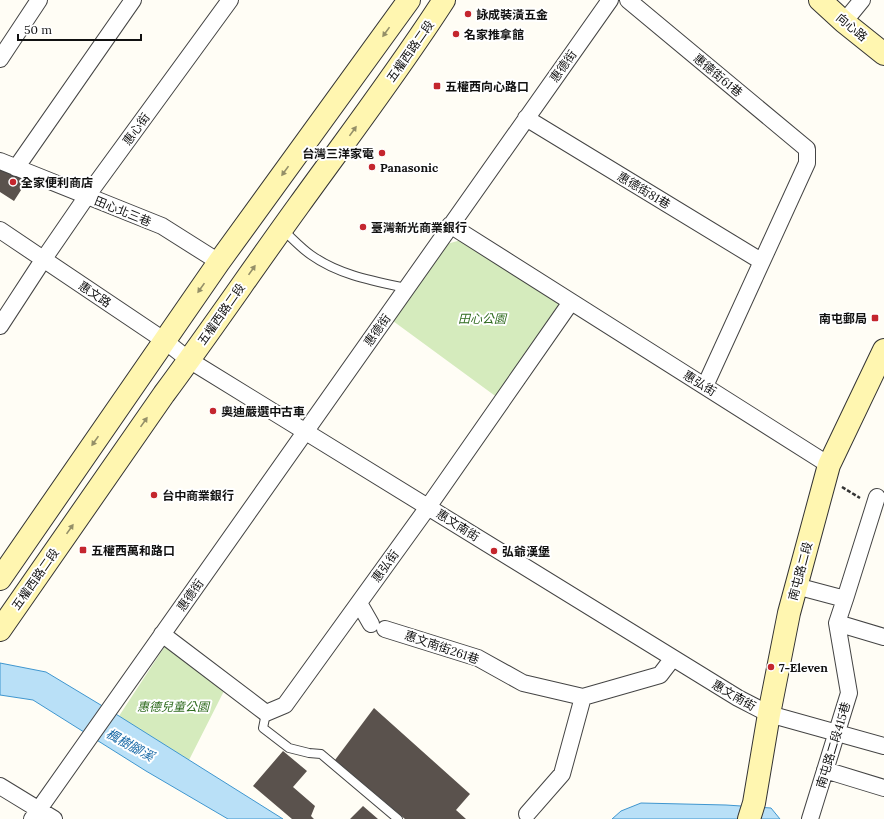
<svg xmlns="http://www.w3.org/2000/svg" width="884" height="819" viewBox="0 0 884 819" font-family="Lora,'Noto Sans TC',serif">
<rect width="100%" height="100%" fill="#fffdf5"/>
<!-- green -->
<path fill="#d5ebbd" d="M461 240 562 304 498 398 393 321 447 244Z
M165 646 224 691 187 764 119 716Z"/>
<!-- water -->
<path fill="#b9e0f7" stroke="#3f96cf" d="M0 663 46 672 119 716 283 819H228L146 771 33 700 0 695Z
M641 803 726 805 771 808 780 819H612L621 811Z"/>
<!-- building -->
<path fill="#5a524d" d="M0 158 32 173 14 201 0 192Z
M374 708 470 794 456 810 466 819H405L335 760Z
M283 751 307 771 293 787 315 806 311 816 314 819H292L253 786Z
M363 806 378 819H350Z"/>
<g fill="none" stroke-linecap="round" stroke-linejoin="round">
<defs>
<path id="lane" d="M283 230C292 238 301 248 311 255 339 275 373 281 406 288
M266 713 263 728 289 748 309 753 321 754 398 819"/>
<path id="street" d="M628 0 807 149V163L705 386
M844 22 862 0
M0 59 39 0
M526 118 761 261
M0 161 162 226 219 262
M16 168 133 0
M450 225 829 465
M0 230 165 341 189 360 738 698 769 714 884 746
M0 326 43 260 87 196 230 0
M796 586 845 599 837 623 849 693 810 819
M845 599 877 497
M359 603 371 624
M837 623 884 637
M385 629 478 658 523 683 583 697 660 675 673 658
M162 634 266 713 285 705 428 507 571 302
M825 770 884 788
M0 786 54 819
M527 814 562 774 583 697
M32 819 610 0"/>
<path id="secondary" d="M820 0 844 22 884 54
M0 579 219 262 409 0
M0 630 164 394C210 332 254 267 299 205 348 137 399 70 444 0
M749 819 754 803 769 714 789 613 829 465 884 350"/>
</defs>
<!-- lane casing -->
<use href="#lane" stroke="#444" stroke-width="10"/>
<!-- street casing -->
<use href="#street" stroke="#444" stroke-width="18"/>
<!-- secondary casing -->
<use href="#secondary" stroke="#333" stroke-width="24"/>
<!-- path -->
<path stroke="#333" stroke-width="2.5" stroke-dasharray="4 2" stroke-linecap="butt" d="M842 487 860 498"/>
<!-- lane -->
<use href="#lane" stroke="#fff" stroke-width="8"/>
<!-- street -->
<use href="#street" stroke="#fff" stroke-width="16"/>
<!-- secondary -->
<use href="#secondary" stroke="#fff6b0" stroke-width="22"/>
</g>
<!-- one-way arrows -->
<defs><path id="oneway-solid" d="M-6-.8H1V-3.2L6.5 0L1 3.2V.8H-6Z"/></defs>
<g fill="#948f68">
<use href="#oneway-solid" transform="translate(386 32) rotate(126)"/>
<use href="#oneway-solid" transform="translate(353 131) rotate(-54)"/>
<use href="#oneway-solid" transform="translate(285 171) rotate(126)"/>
<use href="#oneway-solid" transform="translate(252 270) rotate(-55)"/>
<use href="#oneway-solid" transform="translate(201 288) rotate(125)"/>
<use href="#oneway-solid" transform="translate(144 422) rotate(-55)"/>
<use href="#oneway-solid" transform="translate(95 441) rotate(125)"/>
<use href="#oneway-solid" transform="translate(70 529) rotate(-55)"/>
</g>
<!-- markers -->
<g fill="#c4262e" stroke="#fff" stroke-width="1.5">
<circle cx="468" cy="14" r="4"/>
<circle cx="456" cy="34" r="4"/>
<rect x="433" y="82" width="8" height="8" rx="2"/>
<circle cx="382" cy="153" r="4"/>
<circle cx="372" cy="167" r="4"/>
<circle cx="13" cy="182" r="4"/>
<circle cx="363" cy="227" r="4"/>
<rect x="871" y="314" width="8" height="8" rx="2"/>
<circle cx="213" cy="411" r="4"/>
<circle cx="154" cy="495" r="4"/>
<rect x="79" y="546" width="8" height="8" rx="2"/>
<circle cx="494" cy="551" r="4"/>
<circle cx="771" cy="667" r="4"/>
</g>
<g text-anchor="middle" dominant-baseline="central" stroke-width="4" stroke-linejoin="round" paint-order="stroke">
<!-- poi labels -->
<g font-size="12" font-weight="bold" fill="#111" stroke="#fff" text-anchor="start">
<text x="476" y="14">詠成裝潢五金</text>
<text x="464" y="34">名家推拿館</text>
<text x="445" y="86">五權西向心路口</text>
<text x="374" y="153" text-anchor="end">台灣三洋家電</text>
<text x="380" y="167">Panasonic</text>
<text x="21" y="182">全家便利商店</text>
<text x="371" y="227">臺灣新光商業銀行</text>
<text x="867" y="318" text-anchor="end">南屯郵局</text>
<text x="221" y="411">奧迪嚴選中古車</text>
<text x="162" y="495">台中商業銀行</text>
<text x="91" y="550">五權西萬和路口</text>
<text x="502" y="551">弘爺漢堡</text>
<text x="779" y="667">7-Eleven</text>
</g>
<!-- street labels -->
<g font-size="12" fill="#111" stroke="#fff">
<text transform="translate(852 27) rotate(40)">向心路</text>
<text transform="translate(410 51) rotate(-55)">五權西路二段</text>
<text transform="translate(563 66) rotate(-55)">惠德街</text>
<text transform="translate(718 75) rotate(40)">惠德街61巷</text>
<text transform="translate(136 129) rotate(-54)">惠心街</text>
<text transform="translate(644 190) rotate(31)">惠德街81巷</text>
<text transform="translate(123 211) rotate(22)">田心北三巷</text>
<text transform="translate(95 294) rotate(34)">惠文路</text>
<text transform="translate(221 314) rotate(-55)">五權西路二段</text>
<text transform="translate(377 330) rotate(-55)">惠德街</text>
<text transform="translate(700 383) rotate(32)">惠弘街</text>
<text transform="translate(458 525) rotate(32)">惠文南街</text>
<text transform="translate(385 566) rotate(-54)">惠弘街</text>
<text transform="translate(800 571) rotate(-75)">南屯路二段</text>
<text transform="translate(35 579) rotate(-55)">五權西路二段</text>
<text transform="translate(190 595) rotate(-55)">惠德街</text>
<text transform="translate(442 647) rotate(19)">惠文南街261巷</text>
<text transform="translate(734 695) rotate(30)">惠文南街</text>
<text transform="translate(833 745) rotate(-73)">南屯路二段415巷</text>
</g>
<!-- park labels -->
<g font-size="12" font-style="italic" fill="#2f6b1f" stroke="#fff">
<text x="482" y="318">田心公園</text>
<text x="173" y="706">惠德兒童公園</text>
</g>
<!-- water labels -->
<g font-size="13" font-style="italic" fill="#1768a6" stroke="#fff">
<text transform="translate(130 745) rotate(29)">楓樹腳溪</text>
</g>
</g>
<!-- scale -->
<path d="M18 34v6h123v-6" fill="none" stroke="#111111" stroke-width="2"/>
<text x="24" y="34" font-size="12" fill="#111111" stroke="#ffffff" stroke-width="3" paint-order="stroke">50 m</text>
</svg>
